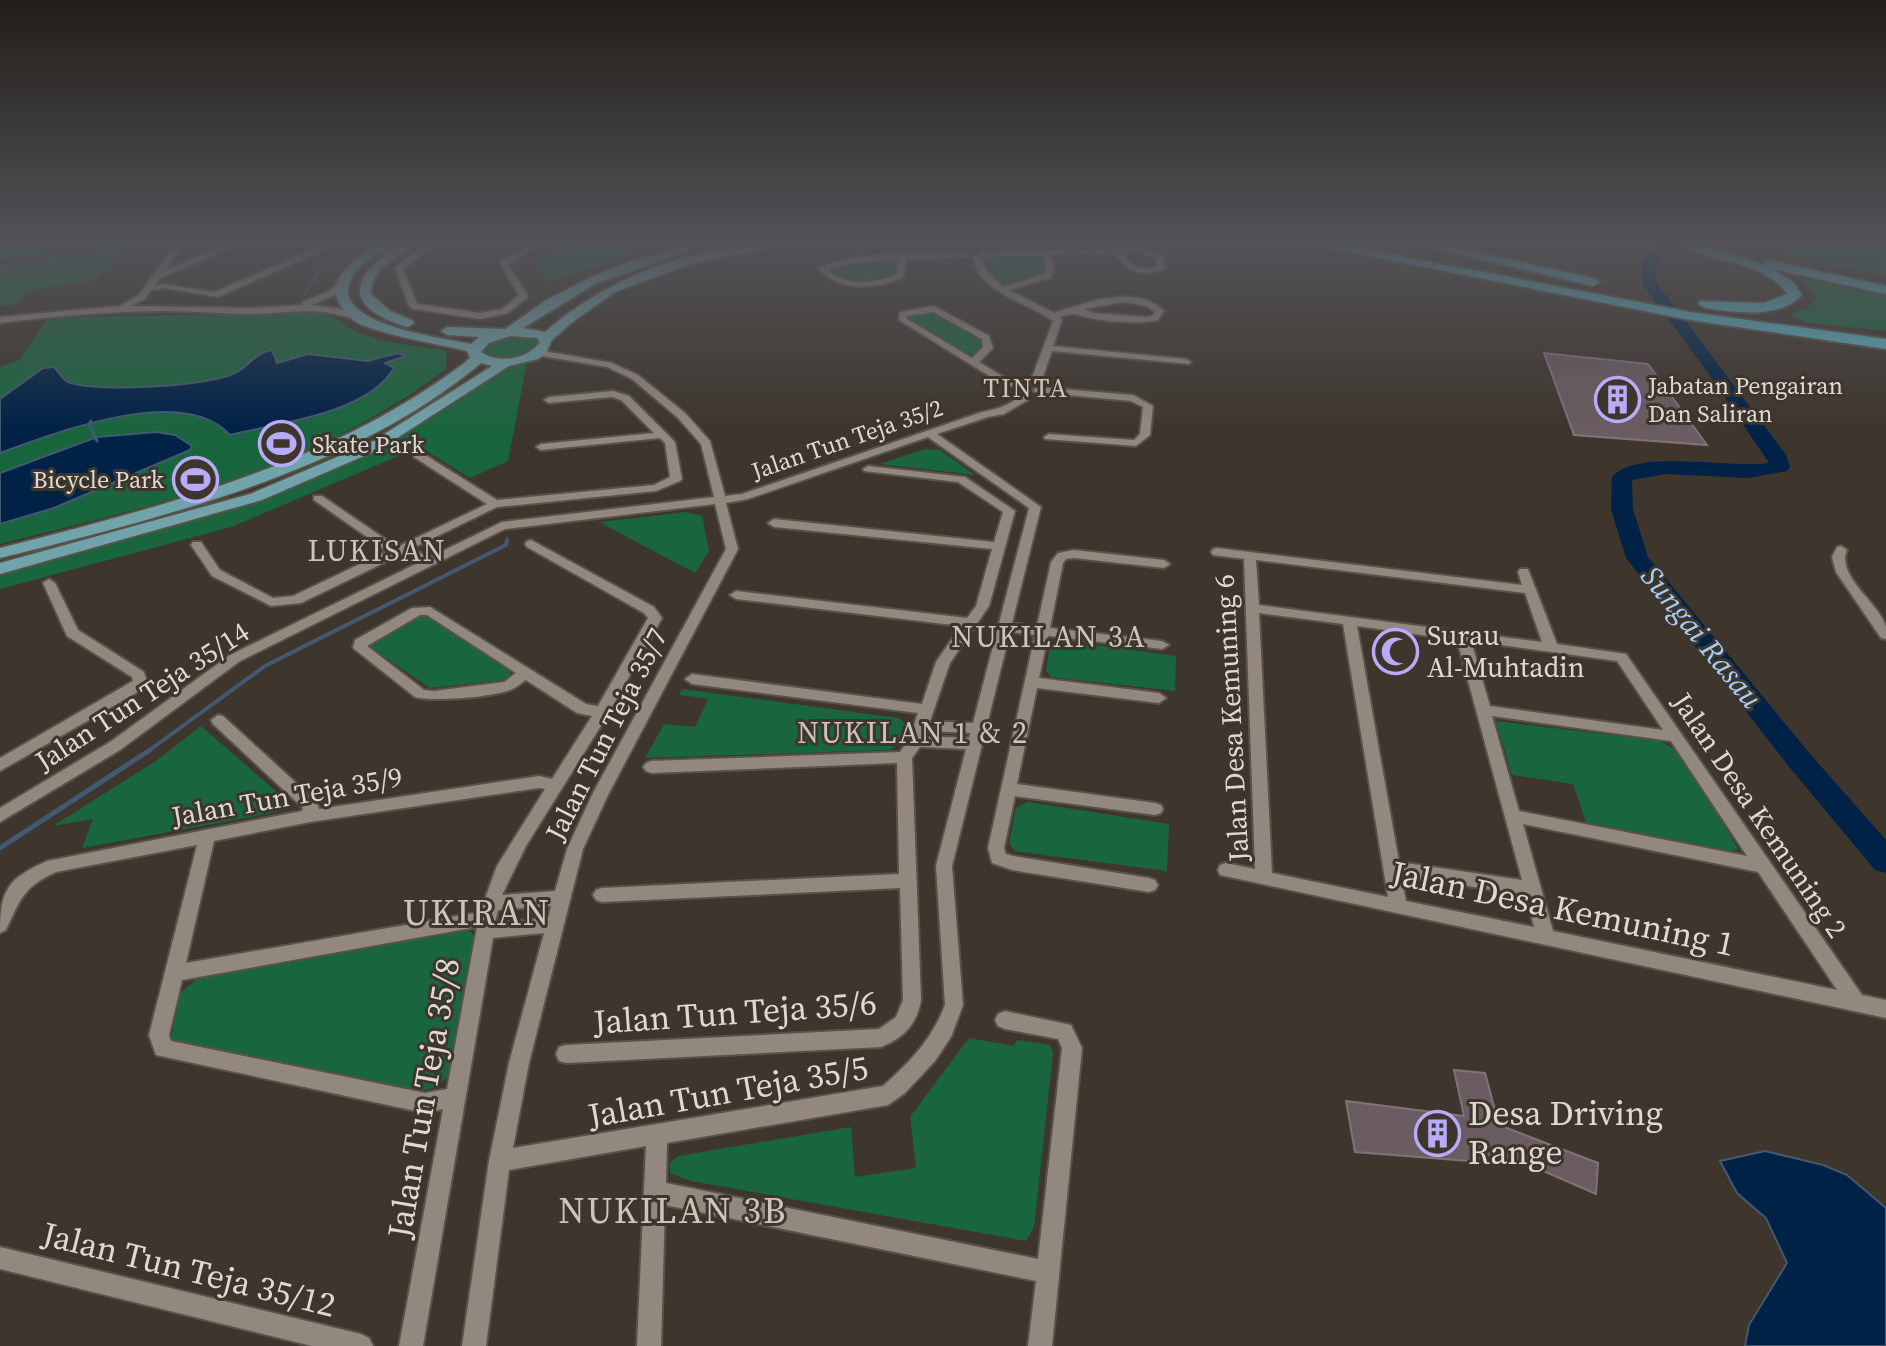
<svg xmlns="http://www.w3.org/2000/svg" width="1886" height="1346" viewBox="0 0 1886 1346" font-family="'Source Serif 4',serif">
<rect width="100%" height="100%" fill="#3e362d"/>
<!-- green -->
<path fill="#19663e" d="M0 242H126L0 262Z
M568 242H640L648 249 549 282 534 261Z
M1734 242H1886V276L1801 260Z
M122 245 125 247 96 280 27 291 18 304 0 306V265Z
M1034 255 1042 258 1046 267 1044 275 1009 286 997 285 986 274 983 260 992 256Z
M883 262 896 263V275C868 284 853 286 828 271L832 266Z
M1797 277 1886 295V331L1808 323 1791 316 1792 312 1808 308 1817 297Z
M316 310C331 314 341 324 355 331 382 343 417 347 447 350L446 369C311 471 160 504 0 544V367L20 360 47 319C137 313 227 318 316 310Z
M934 312 982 340 980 353 964 354 908 317Z
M508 336 530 337 537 340 538 345C523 358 500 364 482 352L483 347 492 340Z
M527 362 508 461 470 478 425 450 415 449 231 527 0 589V574L255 502 322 474 385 446 509 365Z
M925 449 940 450 975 475 880 464Z
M687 512 702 516 709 551 695 573 599 522Z
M418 615H428L510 671V676L504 680 430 688 370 647 369 643Z
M1060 640 1176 656 1175 691 1051 677 1046 671 1050 645Z
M682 689 898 718 904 722C907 735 901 746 888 750L645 758 664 724 695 727 708 699 679 695Z
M1496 721 1660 741 1683 754 1738 849 1731 851 1586 822 1573 784 1512 775Z
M201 726 286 800 285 807 277 812 82 848 93 819 53 826 156 761Z
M1028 802 1169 824 1167 871 1015 851 1009 843 1016 808Z
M463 929 471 932 474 937 449 1075 437 1087 420 1091 176 1043 171 1039 180 993 200 977Z
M969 1038 1014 1046 1017 1040 1050 1045 1053 1053 1034 1227 1026 1241 691 1181 670 1173V1163L678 1156 851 1127 855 1177 916 1168 910 1117Z"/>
<!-- water -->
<path fill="#002247" stroke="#435971" stroke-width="2" d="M272 350 277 363 308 354 368 361 398 353 406 356 385 363 394 368C367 414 278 423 230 435 182 383 55 433 0 453V399L43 368 54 367C58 371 62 378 66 381 89 394 215 386 237 372 251 364 255 353 272 350Z
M156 432 175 435 192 446 190 450 54 508 0 524V473L97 437Z
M1765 1151 1823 1165 1847 1175 1886 1208V1346H1745L1749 1325 1787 1263 1766 1218 1737 1193 1720 1161Z"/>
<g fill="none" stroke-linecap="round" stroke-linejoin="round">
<!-- stream-far3 -->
<path stroke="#435971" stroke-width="2" d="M305 294 318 272 367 242"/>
<!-- stream-far2 -->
<path stroke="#435971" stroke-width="3" d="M91 421 89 424 97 441
M506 543 507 539"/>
<!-- stream-far1 -->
<path stroke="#435971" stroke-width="4" d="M147 752 265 666 506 545 507 541"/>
<!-- stream -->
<path stroke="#435971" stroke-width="5" d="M0 848 150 750"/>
<!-- river -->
<path fill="#002247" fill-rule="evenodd" d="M1664 242H1682C1667 256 1650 259 1657 283L1786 455 1790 467 1787 471 1748 478 1666 474 1632 480 1633 509 1648 557 1811 755 1886 840V873L1875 870 1791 769 1626 558 1611 509 1612 477C1636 448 1732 469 1769 463L1709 374 1642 284V263L1651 251Z"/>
</g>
<!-- building -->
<path fill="#6a5c61" stroke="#817277" stroke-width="2" d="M1544 353 1648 364 1707 445 1574 435Z
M1454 1070 1485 1073 1499 1125 1598 1163 1596 1194 1532 1166 1355 1152 1346 1101 1464 1116Z"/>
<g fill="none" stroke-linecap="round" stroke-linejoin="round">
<defs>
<path id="minor" d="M177 242H185L165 270 235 242H246L160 278 155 285 164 284 214 292 331 242H342L218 297 164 288 151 290 145 299 130 306 251 308 302 305 303 302 329 291 342 280 346 282 335 295 311 305 342 309 358 316 354 319C315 306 291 313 251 314 222 314 194 311 165 311 110 311 55 316 0 323V317L120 306 139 295Z
M433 242H444L424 253 403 269 417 304 480 313 502 309 519 295 500 263 501 261 535 242H545L508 264 528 296 527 298 508 313 480 319 413 309 409 306 395 268 418 249Z
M651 242C661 242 670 246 679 246 693 246 706 241 720 243L675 251Z
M1139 248 1164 255V269C1143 278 1127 272 1115 253L1050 255 1055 267 1050 278 1009 290 1054 313C1088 302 1135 284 1164 311L1158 320C1141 324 1109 322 1091 318 1075 315 1077 311 1060 317L1062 320 1053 346 1186 359 1191 362 1189 364 1052 351 1043 376 1035 385H1029L1027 383 1033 375 1053 321C1027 301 978 294 973 256H979L987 271 1003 287 1044 274 1047 267 1042 255 983 257H980V253ZM1138 252 1157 258V266C1142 273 1131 265 1122 253ZM1123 302 1147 306 1155 312 1152 316 1147 317 1094 313 1084 309Z
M967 253H970V257L906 259 903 278C874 289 842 293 819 269 847 250 931 254 967 253ZM892 260H898L896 275C874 283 847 287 828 270L849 264Z
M934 306 989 336 993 348 979 362 1010 381 1018 383V387L1004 385 899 320 900 312ZM933 312 982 339 983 347 972 358 907 319V316Z
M539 350 612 363 638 375 685 413 710 441 725 496 742 494 982 412C997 409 1014 405 1022 392H1028V400L1004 414 988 417 937 434 1041 507 1012 623 1037 626 1051 562 1058 553 1074 550 1164 560 1170 564 1164 568 1074 558 1066 559 1063 563 1050 628 1162 641 1169 645 1162 649 1048 636 1039 678 1159 693 1166 698 1159 703 1037 688 1017 784 1155 803 1161 805 1163 809 1161 813 1155 815 1015 796 1004 848 1006 854 1013 856 1149 878 1155 880 1158 885 1155 890 1149 892 1012 870 992 863 988 848 1035 635 1010 632 952 866 963 1005 951 1037 935 1061 905 1093 888 1105 667 1143 666 1183 1038 1259 1062 1048 1058 1039 1005 1029 998 1026 995 1020 998 1014 1005 1011 1071 1025 1082 1048 1052 1346H1028L1036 1281 665 1205 661 1346H637L646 1146 509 1170 486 1346H462L489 1161 509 1063 544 933 493 938 423 1346H399L443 1109 425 1113 156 1055 149 1035 197 845 56 872C23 887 20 900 6 930L0 933C0 890 7 879 47 861L302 811 303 808 213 724 211 720 218 715 223 716 317 802 319 809 539 776 552 779 592 716 577 713 526 680C521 683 516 688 510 690 492 697 434 702 415 697L353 648 355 640 412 608 430 607 586 704 598 706 648 618 644 613 527 547 525 544 527 541 531 540 654 607 662 618 607 716 526 846 502 895 555 891 567 849 593 793 726 549 715 504 505 529 240 661 120 750 0 822V808L110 742 230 655 418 563 407 555 398 556 301 603 271 606 212 576 191 545 193 542H201L220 570 273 598 293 596 387 551 314 500V496H322L397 547 487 504 414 457V453H422L497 500 654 485 670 477 665 443 660 438 541 450 536 447 541 444 654 433 621 400 612 397 549 403 544 400 549 397 613 391 629 396 675 442 682 479 680 481 656 491 497 507 413 548 428 558 502 522 714 497 701 444 677 417 632 379 607 367 536 355V351ZM928 437 1029 508 973 723 930 721 950 663 989 606 1015 511 965 477 868 466 863 469 864 471 958 482 1003 512 994 542 774 519 768 523 774 527 992 549 976 606 967 618 736 591 730 595 736 599 961 626 936 662 922 704 692 674 685 679 692 684 918 713 909 739 900 752 651 761 646 763 643 767 646 771 651 773 897 763 899 874 602 888 596 890 593 895 596 900 602 902 900 888 903 1000 896 1017 879 1029 566 1045 559 1047 556 1054 559 1061 566 1063 881 1047C904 1038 917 1024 921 1000L912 758 920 747 966 749 936 866 945 1005C933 1038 909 1063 883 1086L513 1148 529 1063 583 849 609 793 738 549 726 503 748 499ZM420 615H427L516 673 504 682 434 691 424 690 367 646ZM927 731 970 733 969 738 925 736ZM539 788 545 789 497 866 480 912 186 963 214 841 310 822ZM551 906 548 918 495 923 498 910ZM477 927 447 1089 425 1093 171 1041 169 1035 182 980Z
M1038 387 1133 395 1153 406 1150 435 1136 446 1045 439 1044 437 1049 434 1134 440 1140 434 1143 407 1131 401 1035 392 1033 390Z
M1841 546 1847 550C1836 577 1880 603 1886 627 1886 631 1886 635 1886 639L1881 638 1836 572 1832 557 1837 547Z
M1217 548 1522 585 1518 572 1520 569H1528L1557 644 1626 654 1862 995 1886 1000V1018L1220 875 1218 870 1220 865 1226 863 1255 869 1244 559 1213 555 1211 552 1213 549ZM1256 560 1525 593 1542 642 1259 605ZM1259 613 1343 624 1388 897 1272 873ZM1357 626 1457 640 1522 880 1399 862ZM1471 641 1617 661 1663 730 1490 706ZM1492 716 1671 741 1747 856 1519 811ZM1523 824 1758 872 1837 990 1553 931ZM1401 876 1526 895 1534 927 1406 901Z
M49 579 55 583 78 630 144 672 147 682 136 693 0 771V758L133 681 132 677 67 636 43 583Z
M0 1247 361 1334 369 1338 373 1346H312L0 1269Z"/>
<path id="major" d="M382 242H396C382 254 362 260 352 277 324 324 443 338 471 344L479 337 447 335 441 331 447 327 505 329 545 301 587 279 631 261 682 248 688 251 595 284 523 328 545 332C615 271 706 242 799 242L690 264 615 292 571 323 552 340 546 353 538 359 509 366 380 449 262 500 0 574V563L250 494 370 443 492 366 481 363C352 472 160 518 0 558V548C161 507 328 465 463 364L470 358 467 351C434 343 397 338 365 326 355 323 347 315 341 306 322 279 361 254 382 242ZM510 336 537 338 540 342C527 360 499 364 481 352L489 343Z
M406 242H420C401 257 371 265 371 294L390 311 412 320 414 323 408 327C337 306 352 272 406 242Z"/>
<path id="highway" d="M1299 242H1327L1690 312 1886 339V349L1690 320Z
M1406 242H1431L1593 278 1600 282 1593 286Z
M1677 242H1696L1762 264 1769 260 1886 286V294L1772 269 1793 282 1802 295C1778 320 1736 312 1705 308L1698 304 1700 301 1764 303 1787 294C1763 258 1708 265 1677 242Z"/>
</defs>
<!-- minor casing -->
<use href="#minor" stroke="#59524a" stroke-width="4"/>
<!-- major casing -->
<use href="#major" stroke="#59524a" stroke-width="4"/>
<!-- highway casing -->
<use href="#highway" stroke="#59524a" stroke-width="4"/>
<!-- minor -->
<use href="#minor" fill="#92887e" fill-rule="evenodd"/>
<!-- major -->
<use href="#major" fill="#70a4aa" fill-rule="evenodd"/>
<!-- highway -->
<use href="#highway" fill="#59b6c8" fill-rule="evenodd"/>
</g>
<!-- sky -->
<linearGradient id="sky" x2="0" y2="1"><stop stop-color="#221e19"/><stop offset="0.56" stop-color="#525257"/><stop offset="1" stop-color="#525257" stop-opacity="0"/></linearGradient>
<rect width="1886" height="431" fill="url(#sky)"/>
<!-- icons -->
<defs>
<symbol id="building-ring" viewBox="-11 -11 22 22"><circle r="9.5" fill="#3e362d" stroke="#b8abf7" stroke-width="1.5"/><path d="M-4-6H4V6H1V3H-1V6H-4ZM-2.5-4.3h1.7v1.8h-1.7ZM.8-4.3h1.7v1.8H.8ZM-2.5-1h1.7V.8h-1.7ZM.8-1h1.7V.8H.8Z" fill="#b8abf7"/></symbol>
<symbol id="stadium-ring" viewBox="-11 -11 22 22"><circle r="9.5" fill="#3e362d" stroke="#b8abf7" stroke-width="1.5"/><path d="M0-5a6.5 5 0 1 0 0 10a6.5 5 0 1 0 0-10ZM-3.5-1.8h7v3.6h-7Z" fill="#b8abf7"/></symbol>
<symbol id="mosque-ring" viewBox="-11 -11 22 22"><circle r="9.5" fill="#3e362d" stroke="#b8abf7" stroke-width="1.5"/><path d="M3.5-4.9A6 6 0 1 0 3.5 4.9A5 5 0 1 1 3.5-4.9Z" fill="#b8abf7"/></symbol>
</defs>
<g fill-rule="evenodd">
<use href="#building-ring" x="1592" y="374" width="51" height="51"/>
<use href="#stadium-ring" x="256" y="418" width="51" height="51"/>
<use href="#stadium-ring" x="170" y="454" width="51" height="51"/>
<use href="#mosque-ring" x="1370" y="626" width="51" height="51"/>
<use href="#building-ring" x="1412" y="1108" width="51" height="51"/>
</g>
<g text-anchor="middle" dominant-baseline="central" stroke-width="6" stroke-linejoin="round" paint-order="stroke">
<!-- far-poi labels -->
<g font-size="24" fill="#ded9d3" stroke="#3e362d" text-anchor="start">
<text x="1648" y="385">Jabatan Pengairan<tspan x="1648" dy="28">Dan Saliran</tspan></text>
<text x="312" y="444">Skate Park</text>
<text x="164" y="479" text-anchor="end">Bicycle Park</text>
</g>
<!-- far-street labels -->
<g font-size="24" fill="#ded9d3" stroke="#3e362d">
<text transform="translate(847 439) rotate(-19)">Jalan Tun Teja 35/2</text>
</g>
<!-- far-neighbourhood labels -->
<g font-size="26" letter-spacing="2" fill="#cfc4b9" stroke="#3e362d">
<text x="1026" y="388">TINTA</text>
</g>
<!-- poi labels -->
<g font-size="28" fill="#ded9d3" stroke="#3e362d" text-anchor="start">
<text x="1427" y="635">Surau<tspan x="1427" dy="32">Al-Muhtadin</tspan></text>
</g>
<!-- street labels -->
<g font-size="28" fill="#ded9d3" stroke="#3e362d">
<text transform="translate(142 696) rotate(-33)">Jalan Tun Teja 35/14</text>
<text transform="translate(1231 718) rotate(-93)">Jalan Desa Kemuning 6</text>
<text transform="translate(606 734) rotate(-63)">Jalan Tun Teja 35/7</text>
<text transform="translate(287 796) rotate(-10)">Jalan Tun Teja 35/9</text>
<text transform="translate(1760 815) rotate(56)">Jalan Desa Kemuning 2</text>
</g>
<!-- neighbourhood labels -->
<g font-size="30" letter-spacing="2" fill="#cfc4b9" stroke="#3e362d">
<text x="377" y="550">LUKISAN</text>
<text x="1049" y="636">NUKILAN 3A</text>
<text x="913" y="732">NUKILAN 1 &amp; 2</text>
</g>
<!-- water labels -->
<g font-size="30" font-style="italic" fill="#a5cdfb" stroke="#3e362d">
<text transform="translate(1702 637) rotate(51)">Sungai Rasau</text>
</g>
<!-- near-street labels -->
<g font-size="34" fill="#ded9d3" stroke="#3e362d">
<text transform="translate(1563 908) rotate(12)">Jalan Desa Kemuning 1</text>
<text transform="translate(735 1012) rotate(-4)">Jalan Tun Teja 35/6</text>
<text transform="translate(728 1091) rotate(-10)">Jalan Tun Teja 35/5</text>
<text transform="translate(423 1098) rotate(-80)">Jalan Tun Teja 35/8</text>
<text transform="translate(189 1269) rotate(14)">Jalan Tun Teja 35/12</text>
</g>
<!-- near-poi labels -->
<g font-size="34" fill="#ded9d3" stroke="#3e362d" text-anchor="start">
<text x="1468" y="1113">Desa Driving<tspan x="1468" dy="39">Range</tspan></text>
</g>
<!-- near-neighbourhood labels -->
<g font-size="36" letter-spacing="2" fill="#cfc4b9" stroke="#3e362d">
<text x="477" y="912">UKIRAN</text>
<text x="673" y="1210">NUKILAN 3B</text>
</g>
</g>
</svg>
